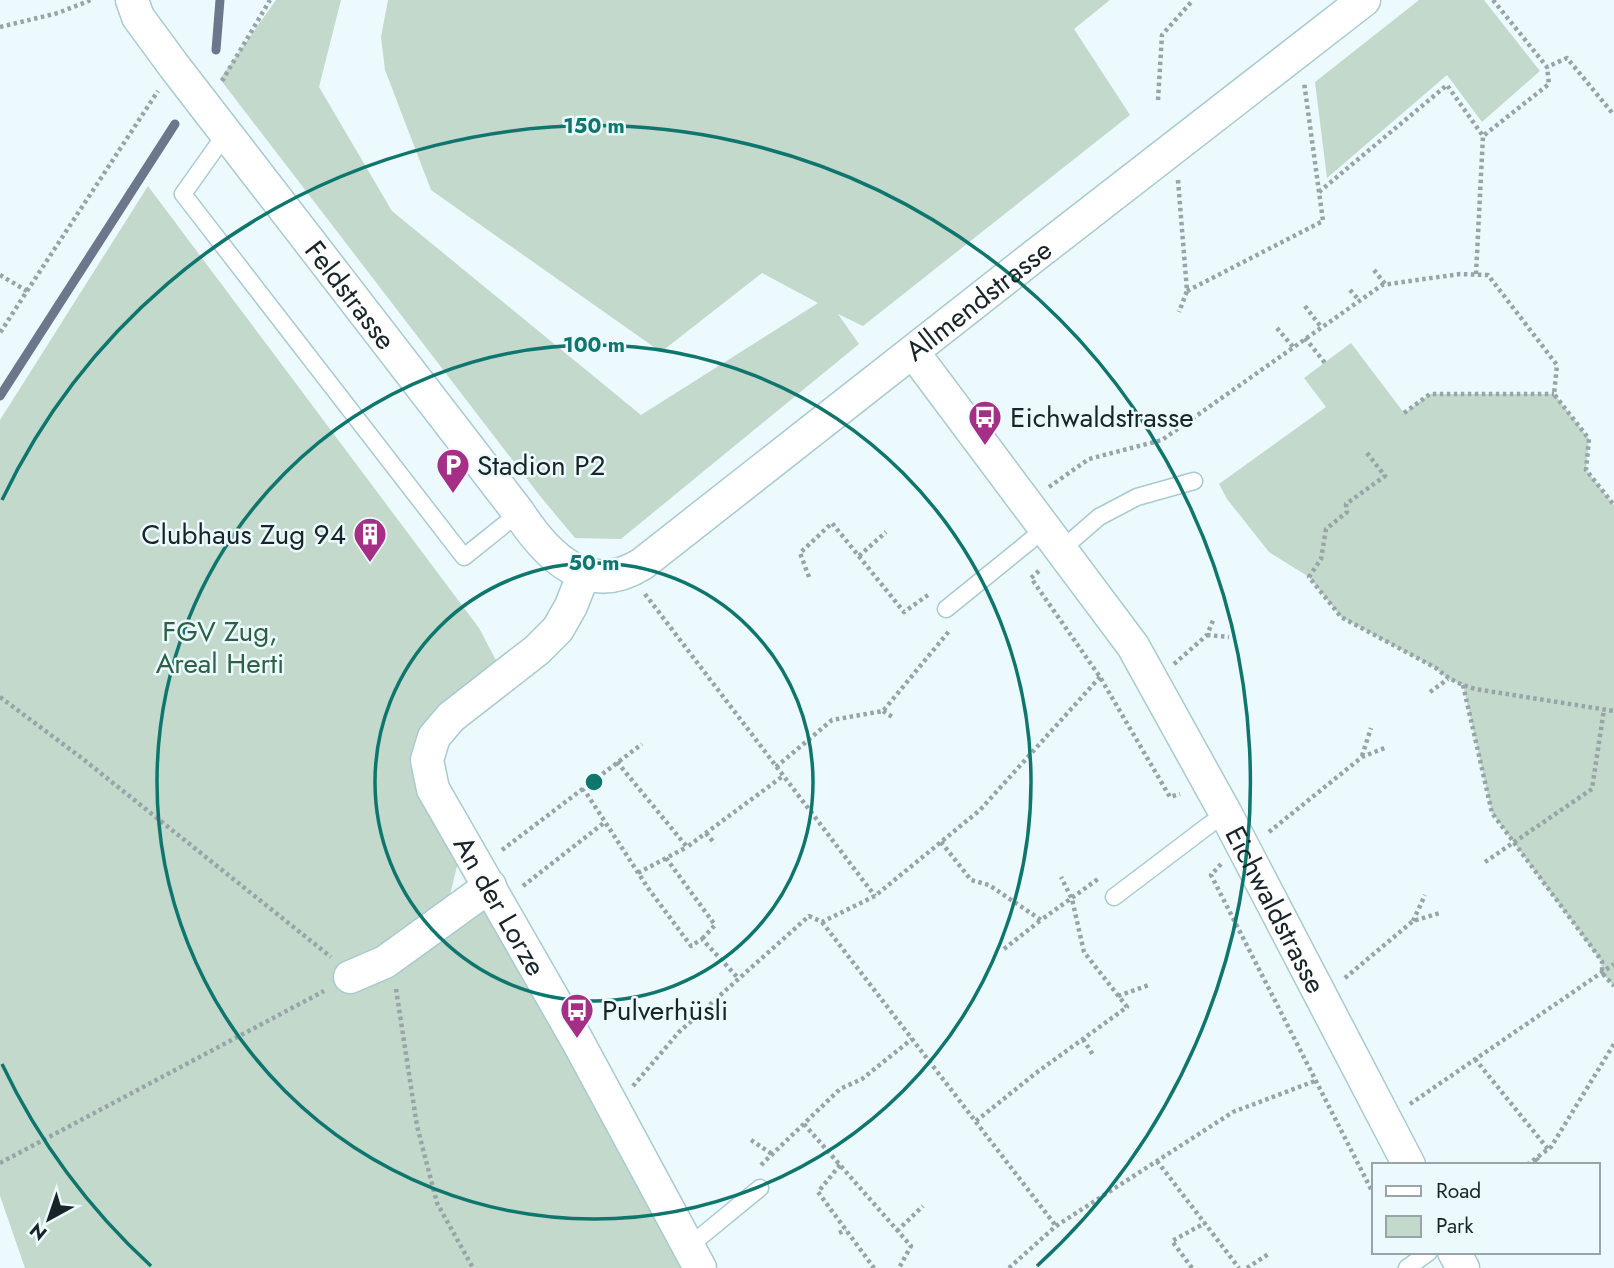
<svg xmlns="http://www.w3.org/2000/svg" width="1614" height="1268" viewBox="0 0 1614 1268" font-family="Jost,sans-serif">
<rect width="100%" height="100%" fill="#edfafd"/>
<!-- green -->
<path fill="#c2d9cb" d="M276 0H341L319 87 392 211 641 415 818 303 762 273 661 352 431 190 385 70 381 37 388 0H1110L1074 29 1130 115 863 326 838 314 859 344 621 539 575 538 540 496 220 79Z
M1419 0H1484L1540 71 1482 122 1447 75 1327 178 1315 82Z
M148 186 479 628 498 664 419 736 459 858 450 895 486 905 686 1268H25L0 1196V420Z
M1351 343 1404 413 1430 394H1554L1589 439 1586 470 1614 505V986L1602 973 1601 961 1492 813 1463 685 1448 679 1435 668 1341 617 1309 577 1269 552 1227 499 1219 484 1326 407 1304 378Z"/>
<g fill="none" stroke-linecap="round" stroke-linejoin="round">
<!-- stream -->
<path stroke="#6b788b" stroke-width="9" d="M216 50 220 0
M0 396 175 124"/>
<defs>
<path id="lane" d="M227 132 183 194 464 557 519 513
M1062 549 1099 517 1137 497 1194 481
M946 609 1046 528
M1114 897 1209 825 1226 814
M688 1247 760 1188
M1407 1268 1429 1252"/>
<g id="street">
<path id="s1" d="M132 0 138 17 174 66 519 513C547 556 588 598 642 564L1033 257 1364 0"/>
<path id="s2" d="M913 352 1133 646 1226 814 1409 1165"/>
<path id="s3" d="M584 573 571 606 558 629 537 650 451 717 434 737 427 760 433 789 577 1040 700 1268"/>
<path d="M350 977 385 962 490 886"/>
<path d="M1454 1252 1463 1268"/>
</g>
</defs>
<!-- lane casing -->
<use href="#lane" stroke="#a8cad0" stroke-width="19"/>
<!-- street casing -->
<use href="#street" stroke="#a8cad0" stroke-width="35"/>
<!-- path -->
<path stroke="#98a5a8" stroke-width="4.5" stroke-dasharray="3.5 3.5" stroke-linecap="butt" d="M1493 0 1547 67 1567 58 1614 115
M0 27 58 13 91 0
M222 81 270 0
M1158 100 1162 35 1193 0
M1178 180 1187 291 1179 312
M1319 192 1447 85 1483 136
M1374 270 1385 284
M1476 274 1483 136 1549 84 1547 67
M0 275 27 291 0 333
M1350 290 1359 300
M27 291 158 91
M1187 291 1323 221 1304 82
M1305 306 1321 327
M1277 328 1293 347
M1305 338 1325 363
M1404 413 1430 394H1554
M1367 453 1385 476 1346 504 1347 512 1326 529 1321 559 1309 577 1341 617 1436 668C1448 679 1459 684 1475 689L1614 711
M1049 487 1089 459 1162 440 1382 285 1460 274 1488 275 1557 365 1554 394 1589 439 1586 470 1614 505
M859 556 886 532
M1039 571 1031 578 1100 677 1170 797 1180 794
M809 577 800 553 832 523 904 612 928 595
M645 594 875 896
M1207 635 1229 637
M1174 664 1207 635 1214 618
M1463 685 1492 813 1602 961V973L1614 986
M1430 692 1448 679
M0 697 83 759 331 957
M883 711 894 718
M1362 756 1371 728
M617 762 687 847 783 776
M776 767 832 720 883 711 950 630
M583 788 648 888 691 946 702 939 739 979
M1269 832 1362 757 1387 747
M706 833 715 844
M941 842 971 880 989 885 1041 920 1098 879
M502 850 642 744
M666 858 715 925 702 939
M1485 862 1592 789 1604 709
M1221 864 1211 875 1374 1195
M638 873 687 847
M523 886 605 822
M1413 921 1425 895
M822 922 1056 1226
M1004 949 1041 920
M1345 978 1413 921 1440 913
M396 989 417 1126 437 1203 473 1268
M1118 996 1149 985
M1083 1039 1093 1055
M1475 1059 1548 1149
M633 1086 679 1032 809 916 822 922 875 896 980 810 1100 677
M1410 1104 1614 964
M976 1121 1036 1073 1127 1007 1084 952 1072 899 1061 877
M804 1124 911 1246 899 1268
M751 1140 772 1154
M1536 1158 1541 1165
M1157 1161 1239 1268
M0 1163 324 991
M761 1165 840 1089 862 1079 912 1039
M840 1165 818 1192 874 1268
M1527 1165 1551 1147 1614 1044
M897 1231 923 1206
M839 1233 846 1230
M1009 1268 1056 1226 1233 1112 1315 1081
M1192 1268 1172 1241 1205 1223
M1247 1268 1270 1253"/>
<!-- lane -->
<use href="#lane" stroke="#fff" stroke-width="16"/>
<!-- street -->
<use href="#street" stroke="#fff" stroke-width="32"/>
</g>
<!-- distance rings -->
<g fill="none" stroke="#0f766e" stroke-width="3.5">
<circle cx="594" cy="782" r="219"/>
<circle cx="594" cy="782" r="437"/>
<path d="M151 1266A656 656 0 0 1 2 1064M2 500A656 656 0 1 1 1037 1266"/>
</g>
<!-- icons -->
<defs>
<symbol id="bus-pin" viewBox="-11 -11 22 30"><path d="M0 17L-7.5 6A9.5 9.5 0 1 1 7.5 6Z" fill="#a52e86" stroke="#edfafd"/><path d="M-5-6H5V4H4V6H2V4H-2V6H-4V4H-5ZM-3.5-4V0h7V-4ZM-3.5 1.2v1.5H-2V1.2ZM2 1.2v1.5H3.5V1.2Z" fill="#fff"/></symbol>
<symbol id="parking-pin" viewBox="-11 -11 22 30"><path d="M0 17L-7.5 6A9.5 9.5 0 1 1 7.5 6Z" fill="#a52e86" stroke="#edfafd"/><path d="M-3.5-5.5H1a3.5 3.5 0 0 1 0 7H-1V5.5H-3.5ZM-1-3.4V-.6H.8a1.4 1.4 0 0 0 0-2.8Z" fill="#fff"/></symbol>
<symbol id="building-pin" viewBox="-11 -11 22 30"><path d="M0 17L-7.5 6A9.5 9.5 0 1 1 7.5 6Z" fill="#a52e86" stroke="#edfafd"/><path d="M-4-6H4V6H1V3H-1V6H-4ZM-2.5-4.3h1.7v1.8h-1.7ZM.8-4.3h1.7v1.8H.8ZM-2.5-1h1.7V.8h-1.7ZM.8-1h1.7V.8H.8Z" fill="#fff"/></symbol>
</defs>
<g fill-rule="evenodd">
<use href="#bus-pin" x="966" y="398" width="38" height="52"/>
<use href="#parking-pin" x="434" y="446" width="38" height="52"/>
<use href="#building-pin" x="351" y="515" width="38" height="52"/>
<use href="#bus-pin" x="558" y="991" width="38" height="52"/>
</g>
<g text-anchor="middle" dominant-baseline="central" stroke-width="5" stroke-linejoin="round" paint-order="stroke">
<!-- street labels -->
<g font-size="28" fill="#182427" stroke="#edfafd">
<text stroke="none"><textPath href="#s1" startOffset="368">Feldstrasse</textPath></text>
<text stroke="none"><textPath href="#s1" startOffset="1222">Allmendstrasse</textPath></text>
<text stroke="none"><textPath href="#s3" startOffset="415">An der Lorze</textPath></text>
<text stroke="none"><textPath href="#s2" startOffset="667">Eichwaldstrasse</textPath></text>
</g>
<!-- poi labels -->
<g font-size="28" fill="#182427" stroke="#edfafd" text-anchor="start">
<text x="1010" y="417">Eichwaldstrasse</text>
<text x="477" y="465">Stadion P2</text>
<text x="346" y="534" text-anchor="end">Clubhaus Zug 94</text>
<text x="602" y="1010">Pulverhüsli</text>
</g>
<!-- park labels -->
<g font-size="28" fill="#2d6146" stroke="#edfafd">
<text x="220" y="631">FGV Zug,<tspan x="220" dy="32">Areal Herti</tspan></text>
</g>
</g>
<circle cx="594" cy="782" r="10" fill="#0f766e" stroke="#edfafd" stroke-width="3.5"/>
<g font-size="21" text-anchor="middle" font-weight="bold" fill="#0f766e" stroke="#edfafd" stroke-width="5" stroke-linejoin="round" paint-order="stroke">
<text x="594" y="133">150 m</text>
<text x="594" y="352">100 m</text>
<text x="594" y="570">50 m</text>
</g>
<!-- legend -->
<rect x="1372" y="1163" width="228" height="91" fill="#edfafd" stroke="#98a4a7" stroke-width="2"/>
<rect x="1386" y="1186" width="35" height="10" fill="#ffffff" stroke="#98a4a7" stroke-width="2"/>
<text x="1436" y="1198" font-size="21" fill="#182427">Road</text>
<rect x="1386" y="1216" width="35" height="21" fill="#c2d9cb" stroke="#98a4a7" stroke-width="2"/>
<text x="1436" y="1233" font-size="21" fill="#182427">Park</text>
<!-- north arrow -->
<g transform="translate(49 1219) rotate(220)" stroke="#edfafd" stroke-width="5" paint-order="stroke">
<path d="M0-5L12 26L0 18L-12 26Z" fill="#182427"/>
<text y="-10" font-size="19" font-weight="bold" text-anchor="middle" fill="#182427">N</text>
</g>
</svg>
